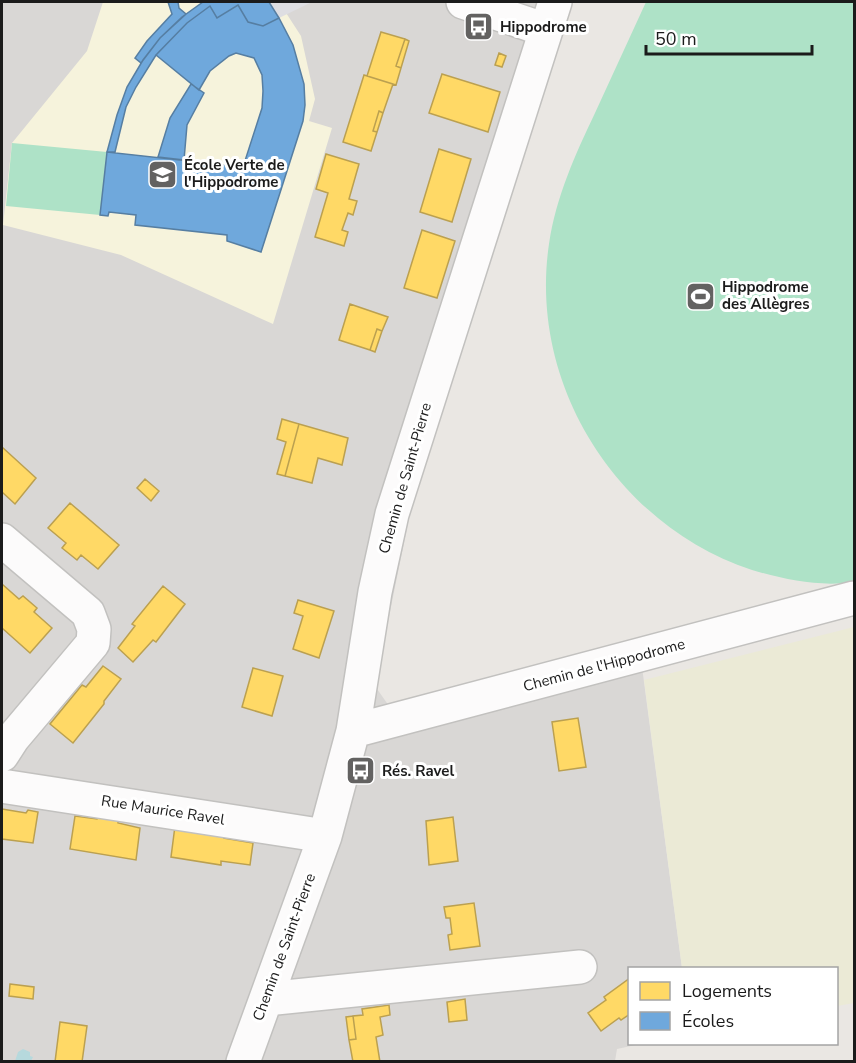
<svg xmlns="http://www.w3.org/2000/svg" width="856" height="1063" viewBox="0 0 856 1063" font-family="'Nunito Sans',sans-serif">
<rect width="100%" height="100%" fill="#eae7e3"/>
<!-- residential -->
<path fill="#d9d7d5" d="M2 2H572L412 503 375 686 396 716 640 652 682 968H630V1044H640L617 1049 615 1061 2 1062Z"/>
<!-- education -->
<path fill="#f6f3dc" d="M103 2H279L301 36 315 99 309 121 332 128 273 324 121 255 3 225 12 143 87 51Z"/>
<!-- farmland -->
<path fill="#ebead6" d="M854 627V1003L837 1006 836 968H682L644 680Z"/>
<!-- pitch -->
<path fill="#aee2c7" d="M646 2H854V582C820 587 786 580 752 570 618 526 528 385 549 244 556 197 575 155 595 113 612 76 629 39 646 2Z
M12 143 107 152 100 215 6 206Z"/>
<!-- plaza -->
<path fill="#dedee2" d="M269 2H312L279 18Z"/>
<!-- water -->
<path fill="#b6d9dd" d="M23 1049 30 1052V1056L33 1057 31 1061H15L18 1052Z"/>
<!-- homes -->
<path fill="#ffd966" stroke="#bba050" stroke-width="1.5" d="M381 32 405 39 396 66 401 68 396 85 367 76Z
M405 39 409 41 401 68 396 66Z
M499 53 506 56 502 67 495 65Z
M442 74 500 92 488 132 429 113Z
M364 75 393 84 383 113 379 111 373 131 377 132 371 151 343 142Z
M379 111 383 113 377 132 373 131Z
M439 149 471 159 452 222 420 212Z
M326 154 359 164 349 199 357 201 353 215 348 213 342 230 348 232 344 246 315 237 328 193 316 189Z
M422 230 455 241 437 298 404 288Z
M350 304 388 317 382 331 377 329 370 350 339 340Z
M377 329 382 331 375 352 370 350Z
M282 419 299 424 285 476 277 474 286 442 277 439Z
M299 424 348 438 342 465 318 458 312 483 285 476Z
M2 447 36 478 15 504 2 492Z
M145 479 159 491 151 501 137 488Z
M70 503 119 545 98 569 81 555 77 560 62 548 66 543 48 528Z
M2 584 19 599 23 596 37 608 34 612 52 628 30 653 2 628Z
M163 586 185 604 156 642 153 640 133 662 118 648 135 626 132 624Z
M298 600 334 611 319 658 293 649 303 616 294 613Z
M103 666 121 679 104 701V704L73 743 50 724 82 685 86 687Z
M253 668 283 676 272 716 242 707Z
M578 718 586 767 559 771 552 722Z
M2 809 26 813 28 810 38 812 33 843 2 839Z
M98 813 118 817V823L140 828 136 860 70 849 75 816 97 819Z
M453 817 458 861 429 865 426 821Z
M175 826 224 834V838L253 843 250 865 221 861V865L171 857Z
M474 903 480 946 450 950 448 935 452 934 450 918H446L444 907Z
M630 978V1014L621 1020 619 1018 601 1031 588 1013 606 1000 604 997Z
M10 984 34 987 33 999 9 996Z
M465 999 467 1020 449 1022 447 1002Z
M389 1005 390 1015 380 1017 383 1035 376 1037 380 1062H353L349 1040 356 1039 353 1016 363 1015 362 1009Z
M353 1016 356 1039 349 1040 346 1017Z
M60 1022 87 1026 82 1062H55Z"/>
<!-- schools -->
<path fill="#6fa8dc" stroke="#567ea2" stroke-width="1.5" d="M168 2H178L179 8 186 14 160 38 141 63 135 58 147 41 172 14Z
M203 2H269L279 18 263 26 248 22 238 5 217 18 210 6 187 23 156 55 136 87 126 107 115 152H107L117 115 127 87 143 60 160 38 182 17Z
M238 5 248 22 263 26 279 18 293 45 304 84 305 105 303 121 261 252 227 241V235L135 225 136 215 109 212 108 216 100 215 107 152 243 167 262 108 263 91 262 75 254 58 236 53 229 56 210 71 199 90 156 55 187 23 210 6 217 18Z
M191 84 204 93 187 125 184 160 158 157 170 118Z"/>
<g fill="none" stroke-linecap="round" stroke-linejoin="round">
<defs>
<path id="minor" d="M463 2 546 30
M2 540 88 613 94 629 93 643 13 738 2 755
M353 731 854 598
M2 786 325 836
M266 999 580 967
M243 1062 325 836 353 731 375 592 392 514 555 2"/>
</defs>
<!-- minor casing -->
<use href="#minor" stroke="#c2c1bf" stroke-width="36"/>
<!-- minor -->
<use href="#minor" stroke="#fcfbfb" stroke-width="33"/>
</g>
<!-- icons -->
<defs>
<symbol id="bus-square" viewBox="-11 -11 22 22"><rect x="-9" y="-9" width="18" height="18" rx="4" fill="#636261" stroke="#fff"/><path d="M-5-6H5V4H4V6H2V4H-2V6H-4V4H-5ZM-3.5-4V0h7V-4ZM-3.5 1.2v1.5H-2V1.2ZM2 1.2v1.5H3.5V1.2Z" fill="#fff"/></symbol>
<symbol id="school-square" viewBox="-11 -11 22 22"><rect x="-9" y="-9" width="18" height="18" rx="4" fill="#636261" stroke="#fff"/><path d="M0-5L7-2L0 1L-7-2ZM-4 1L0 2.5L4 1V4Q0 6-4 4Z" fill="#fff"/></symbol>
<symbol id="stadium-square" viewBox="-11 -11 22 22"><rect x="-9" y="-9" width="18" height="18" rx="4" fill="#636261" stroke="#fff"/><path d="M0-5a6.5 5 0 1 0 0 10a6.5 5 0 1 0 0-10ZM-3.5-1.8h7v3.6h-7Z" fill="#fff"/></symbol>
</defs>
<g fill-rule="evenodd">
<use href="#bus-square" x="462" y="10" width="33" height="33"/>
<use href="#school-square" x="146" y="158" width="33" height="33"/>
<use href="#stadium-square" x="684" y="280" width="33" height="33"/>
<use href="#bus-square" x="344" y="754" width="33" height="33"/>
</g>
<g text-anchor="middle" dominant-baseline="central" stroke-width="6" stroke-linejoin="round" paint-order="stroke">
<!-- poi labels -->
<g font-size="15" font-weight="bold" fill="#1b1b1b" stroke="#fff" text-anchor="start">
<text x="500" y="27">Hippodrome</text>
<text x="184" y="165">École Verte de<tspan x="184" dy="17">l'Hippodrome</tspan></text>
<text x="722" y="287">Hippodrome<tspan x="722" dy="17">des Allègres</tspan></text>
<text x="382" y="771">Rés. Ravel</text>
</g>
<!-- street labels -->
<g font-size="15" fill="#1b1b1b" stroke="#fff">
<text transform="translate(405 478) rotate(-74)">Chemin de Saint-Pierre</text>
<text transform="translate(604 665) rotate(-15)">Chemin de l'Hippodrome</text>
<text transform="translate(163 810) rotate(9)">Rue Maurice Ravel</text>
<text transform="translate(284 947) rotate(-70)">Chemin de Saint-Pierre</text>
</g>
</g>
<!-- border -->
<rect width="856" height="1063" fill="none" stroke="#1b1b1b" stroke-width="6"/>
<!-- legend -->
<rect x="628" y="967" width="210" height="78" fill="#ffffff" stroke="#a4a4a4" stroke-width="1.5"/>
<rect x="640" y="982" width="30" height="18" fill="#ffd966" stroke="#a4a4a4" stroke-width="1.5"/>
<text x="682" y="997" font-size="18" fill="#1b1b1b">Logements</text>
<rect x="640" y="1012" width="30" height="18" fill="#6fa8dc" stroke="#a4a4a4" stroke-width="1.5"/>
<text x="682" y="1027" font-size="18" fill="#1b1b1b">Écoles</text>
<!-- scale -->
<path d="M646 45v9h166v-9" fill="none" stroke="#1b1b1b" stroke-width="3"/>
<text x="655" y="45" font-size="18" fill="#1b1b1b" stroke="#ffffff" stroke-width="4.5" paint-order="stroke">50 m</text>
</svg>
